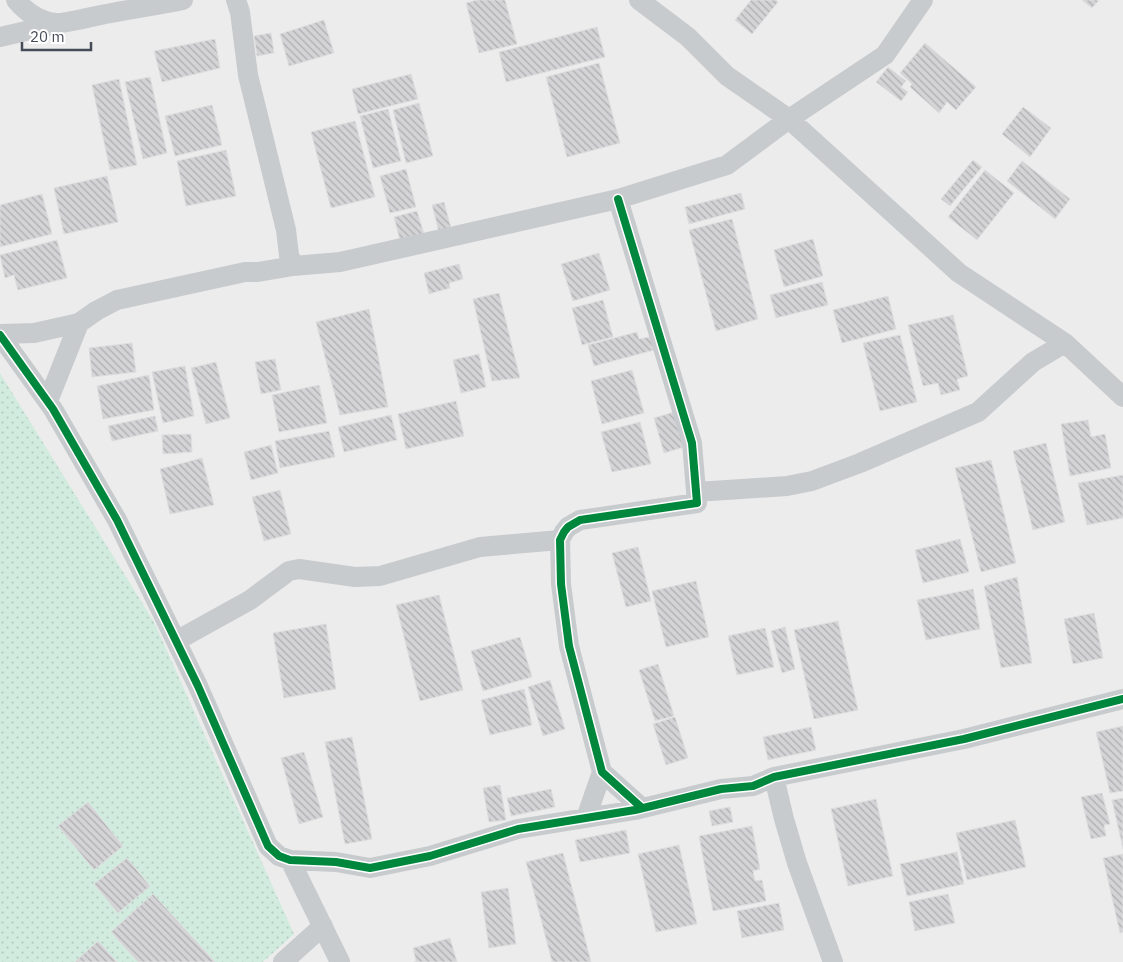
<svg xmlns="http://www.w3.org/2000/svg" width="1123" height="962" viewBox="0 0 1123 962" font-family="'IBM Plex Sans',sans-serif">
<defs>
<pattern id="grass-dots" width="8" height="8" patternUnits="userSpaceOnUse" patternTransform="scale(1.25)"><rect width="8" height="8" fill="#d2ebdf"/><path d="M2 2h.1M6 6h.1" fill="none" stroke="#b6cbc1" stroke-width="1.8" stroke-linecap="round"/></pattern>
<pattern id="building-back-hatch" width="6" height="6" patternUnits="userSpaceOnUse" patternTransform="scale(1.25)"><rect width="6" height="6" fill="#d4d4d7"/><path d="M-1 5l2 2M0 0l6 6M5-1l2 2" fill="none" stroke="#aeaeb1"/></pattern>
</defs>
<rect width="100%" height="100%" fill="#edecec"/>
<!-- grass -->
<path fill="url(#grass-dots)" d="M0 373 154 622 294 934 263 962H0Z"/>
<!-- building -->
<path fill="url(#building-back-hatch)" stroke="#dededf" d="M477 0H505L517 44 479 53 466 3Z
M751 0H776L778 2 752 34 735 20Z
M1082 0H1099L1092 8Z
M324 20 334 53 289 66 280 34Z
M597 27 605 57 506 82 499 52Z
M271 33 274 53 257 56 254 36Z
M215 39 220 68 162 82 154 51Z
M925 43 976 87 956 110 947 102 939 113 910 87 912 84 900 73Z
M599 63 620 143 567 157 546 77Z
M888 67 906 81 901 87 908 92 901 101 876 82Z
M411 74 418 99 358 114 352 89Z
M150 77 167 153 143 159 125 82Z
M119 79 137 165 110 170 92 85Z
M419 103 433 156 406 163 393 110Z
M212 105 222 145 175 156 165 116Z
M1023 107 1051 128 1030 157 1002 134Z
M388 109 401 161 373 168 360 116Z
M355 121 375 197 331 208 311 132Z
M226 150 236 196 186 206 177 161Z
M973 160 982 167 950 206 941 199Z
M1022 161 1070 199 1055 219 1007 181Z
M406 169 416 207 390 213 380 176Z
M985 170 1014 193 977 240 948 217Z
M107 176 118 222 64 234 54 188Z
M741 193 745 209 689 224 685 207Z
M42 194 52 234 0 247V205Z
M444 202 451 228 439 232 432 205Z
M417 211 424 234 400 240 394 217Z
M732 219 758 319 716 331 689 230Z
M813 239 823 276 784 287 774 250Z
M57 240 67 278 18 290 14 275 5 278 0 255Z
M599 253 610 290 573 301 561 264Z
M459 264 463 279 449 283 450 288 429 294 424 273Z
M822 282 828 305 776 318 770 295Z
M499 293 520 378 492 381 473 299Z
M888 296 896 329 842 343 833 310Z
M603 300 613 337 582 345 572 308Z
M369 309 388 407 340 415 316 322Z
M953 315 968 376 957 379 960 390 941 395 938 383 923 386 908 325Z
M637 332 639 339 655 336 658 349 594 366 588 345Z
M900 335 917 402 880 411 863 343Z
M132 343 136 372 92 377 89 348Z
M479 354 486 387 461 393 453 360Z
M275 359 281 390 261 394 255 362Z
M216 362 230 418 206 424 191 368Z
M185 366 194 416 163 423 152 372Z
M632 370 644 413 602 424 591 381Z
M149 375 154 410 103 419 97 386Z
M319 385 327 423 279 432 272 395Z
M456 401 464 436 406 449 398 414Z
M674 412 684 447 664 453 654 418Z
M391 415 397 440 344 452 338 427Z
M155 416 158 431 112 441 108 426Z
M1088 420 1091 437 1105 434 1111 468 1070 476 1061 424Z
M640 422 651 464 612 472 601 432Z
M329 431 335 457 280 468 275 441Z
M191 434 192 452 163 454 162 435Z
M1046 443 1065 522 1033 530 1013 451Z
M271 445 278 473 251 480 244 452Z
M202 458 214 505 170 514 160 469Z
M991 460 1016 563 981 572 955 468Z
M1123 475V518L1087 525 1078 483Z
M280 490 291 534 264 541 252 497Z
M960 539 969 572 923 583 915 550Z
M638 547 651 601 626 607 612 553Z
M1017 577 1032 663 1001 668 984 586Z
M696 581 709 637 666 647 652 591Z
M973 589 980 629 926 640 917 600Z
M439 595 463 690 420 701 396 605Z
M1094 613 1103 658 1073 664 1064 619Z
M838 621 858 710 814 719 794 630Z
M326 624 336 689 284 698 273 633Z
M785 627 795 669 782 673 771 631Z
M765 628 774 667 737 675 728 636Z
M520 637 532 677 483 691 471 651Z
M658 664 674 716 655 721 639 670Z
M550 680 565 729 543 736 528 687Z
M524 689 532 725 490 735 481 700Z
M675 717 688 758 666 765 653 724Z
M1123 726V791L1110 793 1096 732Z
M811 727 816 750 768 760 763 737Z
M352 737 372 839 345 844 325 742Z
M304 752 323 817 299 824 281 758Z
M500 785 506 820 489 822 483 788Z
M551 789 555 807 511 816 507 798Z
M1102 793 1110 824 1104 825 1106 836 1091 839 1081 797Z
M1123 798V849L1112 800Z
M876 799 893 876 848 886 831 809Z
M88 802 123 846 94 870 58 826Z
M730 807 733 822 712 826 709 811Z
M1015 820 1026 867 967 880 956 833Z
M752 826 760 869 753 871 755 881 762 880 766 901 713 911 699 836Z
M626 830 630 853 580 862 575 840Z
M679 845 697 924 656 932 638 854Z
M957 852 964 884 907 896 900 864Z
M563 853 591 962H552L526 862Z
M1123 854V932L1120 933 1103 858Z
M127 858 150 886 118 913 94 884Z
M508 888 516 944 489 948 481 892Z
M153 894 215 962H138L111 932Z
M948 894 955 923 915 931 909 902Z
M779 903 784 930 742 938 737 911Z
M450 938 457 962H414L416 961 413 948Z
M98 941 117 962H75Z"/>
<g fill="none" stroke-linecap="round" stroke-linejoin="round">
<!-- street -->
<path stroke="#c8cbcd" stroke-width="20" d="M16 0C26 12 39 21 55 23 63 24 87 18 96 16 125 10 154 6 183 0
M639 0 688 37 727 76 789 119 959 273 1065 343 1123 397
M0 37 56 24
M618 199 692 443 697 503 580 520 568 527 564 532 560 540 561 584 569 646 602 772 642 808
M293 266 340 262 618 199 727 165 789 119 885 55 923 0
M0 334 34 333 79 323 96 311 117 300 245 272H258L293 266 289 255 286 230 248 75 240 12 236 0
M0 335 53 409 117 520 198 686 268 846 279 856 290 860 336 862 370 868 430 856 518 829 635 810 721 789 753 786 774 777 964 739 1123 699
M48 401 79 323
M696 492 787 486 812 481 860 463 978 412 1033 362 1065 343
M176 641 250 600 289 571 299 569 355 577 380 576 480 547 560 540
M774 777 784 819 797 863 833 962
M586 818 602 772
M290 860 340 962
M283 962 323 926"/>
<defs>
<path id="cycleway" d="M618 199 692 443 697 503 580 520 568 527 564 532 560 540 561 584 569 646 602 772 642 808
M0 335 53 409 117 520 198 686 268 846 279 856 290 860 336 862 370 868 430 856 518 829 635 810 721 789 753 786 774 777 964 739 1123 699"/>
</defs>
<!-- cycleway casing -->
<use href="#cycleway" stroke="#fff" stroke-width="11"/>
<!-- cycleway -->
<use href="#cycleway" stroke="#00873e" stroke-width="8"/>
</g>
<!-- scale -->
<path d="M22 42v8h69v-8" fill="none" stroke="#454c57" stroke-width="2.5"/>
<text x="30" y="42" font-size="15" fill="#454c57" stroke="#ffffff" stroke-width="4" paint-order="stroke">20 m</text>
</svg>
